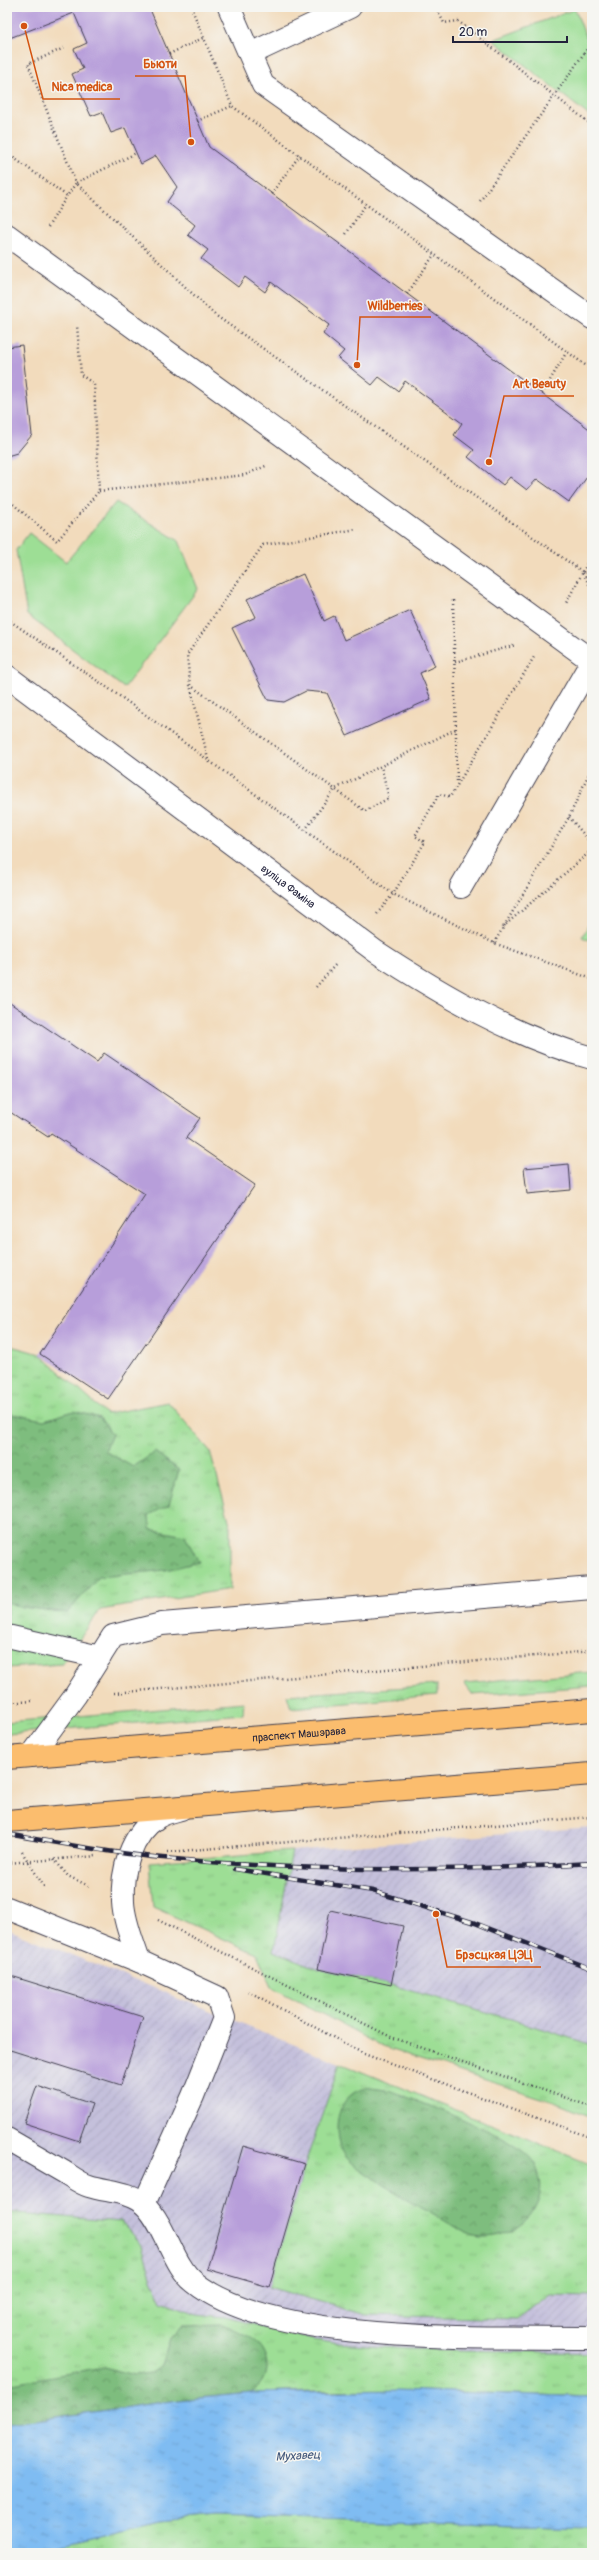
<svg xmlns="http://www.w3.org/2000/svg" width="599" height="2560" viewBox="0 0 599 2560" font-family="Pangolin,sans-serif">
<defs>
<pattern id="industrial-furrows" width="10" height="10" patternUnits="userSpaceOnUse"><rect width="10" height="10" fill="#c4c0db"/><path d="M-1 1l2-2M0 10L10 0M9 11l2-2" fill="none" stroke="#a8a5bd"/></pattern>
<pattern id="grass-tufts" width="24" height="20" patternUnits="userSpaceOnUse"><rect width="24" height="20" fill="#9dde95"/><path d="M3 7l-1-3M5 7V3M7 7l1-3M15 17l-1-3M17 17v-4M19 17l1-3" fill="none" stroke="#87be81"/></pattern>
<pattern id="forest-crowns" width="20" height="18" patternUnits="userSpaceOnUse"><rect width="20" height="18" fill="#7ebd7e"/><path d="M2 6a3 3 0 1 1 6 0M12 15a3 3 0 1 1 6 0" fill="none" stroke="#679968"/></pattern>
<pattern id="water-ripples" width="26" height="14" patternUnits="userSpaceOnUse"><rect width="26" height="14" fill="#7fbcf2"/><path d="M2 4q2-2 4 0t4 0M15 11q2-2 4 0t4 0" fill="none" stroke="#6da1d0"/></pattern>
</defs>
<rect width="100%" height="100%" fill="#f6f6f2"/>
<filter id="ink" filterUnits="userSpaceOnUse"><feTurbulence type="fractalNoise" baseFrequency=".025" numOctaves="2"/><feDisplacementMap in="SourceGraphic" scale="8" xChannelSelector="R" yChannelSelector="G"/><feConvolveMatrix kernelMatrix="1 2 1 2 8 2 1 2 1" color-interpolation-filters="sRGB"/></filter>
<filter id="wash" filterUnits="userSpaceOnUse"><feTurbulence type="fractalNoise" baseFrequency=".012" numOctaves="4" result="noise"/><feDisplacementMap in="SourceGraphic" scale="16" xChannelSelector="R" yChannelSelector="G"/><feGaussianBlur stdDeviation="0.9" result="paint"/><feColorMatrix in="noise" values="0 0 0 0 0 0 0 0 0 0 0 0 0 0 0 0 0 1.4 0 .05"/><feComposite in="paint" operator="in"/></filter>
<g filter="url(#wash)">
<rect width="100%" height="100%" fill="#f2dbbc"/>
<!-- industrial -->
<path fill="url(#industrial-furrows)" d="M592 1827V2045L511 2019 391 1985 318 1969 274 1951 292 1851Z
M7 1929 340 2063 305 2164 269 2287 517 2319 549 2295 592 2296V2397L251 2393 7 2370Z"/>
<!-- grass -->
<path fill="url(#grass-tufts)" stroke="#608068" d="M7 1345 40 1354 106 1414 168 1402 210 1451 230 1524V1589L100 1610 62 1664 7 1668Z
M592 1672V1686L473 1695 464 1683Z
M437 1685V1695L291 1708 287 1695Z
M244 1702 243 1714 7 1734V1722Z
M292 1851 274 1951 318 1969 391 1985 511 2019 592 2045V2117L554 2102 383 2047 272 1987 257 1954 153 1907 149 1862Z
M340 2063 592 2165V2296L549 2295 517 2319 366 2315 269 2287 305 2164Z
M7 2212 121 2222 142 2246 152 2280 162 2301 197 2314 225 2317 308 2339 338 2344 409 2349 592 2353V2397C478 2393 364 2386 250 2394 169 2399 88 2412 7 2424Z
M215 2517 592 2528V2553H28L160 2522Z"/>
<!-- forest -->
<path fill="url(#forest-crowns)" stroke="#50705c" d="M74 1411 100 1418 112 1434 105 1451 133 1467 155 1452 179 1470 169 1505 149 1515 150 1529 185 1536 199 1562 166 1570 99 1577 67 1613 22 1607 7 1602V1413L44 1420Z
M371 2087 386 2089C418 2102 519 2136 534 2163 556 2201 520 2239 481 2237 467 2236 452 2225 440 2218 420 2205 359 2173 346 2157 337 2145 335 2127 339 2114 344 2096 355 2091 371 2087Z
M222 2324C243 2333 268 2342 267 2369 266 2380 260 2387 251 2393L178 2400 7 2424V2384L104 2367 135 2375 150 2373 161 2366 170 2338 183 2325Z"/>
<!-- park -->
<path fill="#9dde95" stroke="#608068" d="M575 9 589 45 592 42V118L493 40Z
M116 502 179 541 198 589 124 688 27 615 16 550 29 533 66 562Z
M592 918V941L582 937Z"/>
<!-- water -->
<path fill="url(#water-ripples)" stroke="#506f96" d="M397 2390 592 2397V2528L215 2517 160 2522 28 2553H7V2424L178 2400 251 2393Z"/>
<g id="blocks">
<!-- building -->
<path fill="#b79eda" d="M7 7H149L209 147 592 431V470L569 502 537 479 527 490 510 477 503 485 468 457 474 450 454 435 462 423 405 381 398 391 379 377 372 385 338 358 344 351 323 334 329 325 271 282 265 292 245 277 238 287 201 259 208 250 188 235 195 225 167 202 177 187 156 156 141 164 125 128 111 133 102 112 91 116 72 74 83 69 74 49 87 43 74 13 7 39Z
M22 345 32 435 17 453 7 456V347Z
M303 574 324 621 334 616 344 640 410 610 435 666 420 673 431 699 347 736 327 693 306 691 284 702 268 700 232 628 256 617 247 599Z
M7 1001 97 1062 104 1053 200 1118 186 1138 255 1185 108 1399 40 1354 145 1194 51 1133 48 1137 7 1110Z
M569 1164 571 1190 527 1194 524 1168Z
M330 1910 403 1926 391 1985 318 1969Z
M8 1975 143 2017 121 2085 7 2049Z
M37 2086 92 2104 79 2141 24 2123Z
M243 2146 305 2164 269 2287 207 2269Z"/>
</g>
</g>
<g filter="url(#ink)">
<use href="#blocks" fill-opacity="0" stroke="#413e4e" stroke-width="1"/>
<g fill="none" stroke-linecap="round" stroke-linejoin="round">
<defs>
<g id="minor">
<path d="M229 7 263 85 592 318"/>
<path d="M250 54 350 7"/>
<path d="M7 235 592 661 461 887"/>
<path id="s1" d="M7 676 375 951C441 994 516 1038 592 1058"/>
<path d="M7 1636 100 1657"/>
<path d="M31 1756 75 1696 113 1636 162 1624 592 1588"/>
<path d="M7 1908 139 1961 217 1997 224 2018 193 2096 144 2204"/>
<path d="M139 1961C133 1942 124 1922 123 1902 121 1871 131 1834 158 1817 164 1813 174 1811 181 1809"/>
<path d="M7 2139C26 2150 45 2161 64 2172 72 2177 81 2184 89 2186 108 2192 130 2191 145 2205 166 2226 174 2267 194 2282 274 2347 490 2336 592 2338"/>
</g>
<g id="major">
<path id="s2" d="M7 1758 592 1710"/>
<path d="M7 1821 592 1774"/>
</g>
</defs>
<!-- minor casing -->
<use href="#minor" stroke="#413e4e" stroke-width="24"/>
<!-- major casing -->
<use href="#major" stroke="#413e4e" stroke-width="24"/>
<!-- path -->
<path stroke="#413e4e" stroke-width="2.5" stroke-dasharray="1 3" stroke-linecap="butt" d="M191 7 232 106 592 370
M436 7 444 23 458 21 592 125
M64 48 28 64 76 183 136 153
M169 54 205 37
M197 121 232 106
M7 153 67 196 76 183 215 315 583 572 566 603
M271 194 300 155
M480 201 592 42
M48 227 67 196
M346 234 366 204
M407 294 434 255
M542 394 566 353
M99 491 245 475 268 465
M7 499 57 541 99 491 94 384 81 375 77 325
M592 553 583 572 592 574
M583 573 592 590
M453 600 457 783
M7 619 121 697 393 894 494 943 592 979
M455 662 516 645
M190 685 365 811 389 798 381 766
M209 763 190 685 187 655 263 545 357 529
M569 817 592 844
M305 830 335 789 456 729
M377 914 393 894 425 842 415 836 439 794 450 797 534 657
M503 927 592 850
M494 943 569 817 592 767
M316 987 337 963
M114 1693 592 1651
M7 1703 32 1701
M22 1852 45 1888
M168 1852 592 1817
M54 1859 68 1876 91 1887
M7 1863 97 1856
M158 1920 391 2037 592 2107
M248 1991 364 2054 592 2138"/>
<!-- minor -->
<use href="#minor" stroke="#fff" stroke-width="22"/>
<!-- major -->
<use href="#major" stroke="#fbbd6e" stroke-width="22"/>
<defs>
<path id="rail" d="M7 1834C59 1843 110 1853 163 1858 305 1872 449 1872 592 1863
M235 1869 373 1891 475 1923 592 1969"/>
</defs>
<!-- rail casing -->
<use href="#rail" stroke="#22223b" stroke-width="4.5"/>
<!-- rail -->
<use href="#rail" stroke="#f6f6f2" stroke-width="3" stroke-dasharray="9" stroke-linecap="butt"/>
</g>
</g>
<g text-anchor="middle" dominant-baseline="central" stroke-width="3" stroke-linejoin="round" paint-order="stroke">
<!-- street labels -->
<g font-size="11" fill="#22223b" stroke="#f6f6f2">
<text stroke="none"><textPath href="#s1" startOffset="351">вуліца Фаміна</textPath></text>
<text stroke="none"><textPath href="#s2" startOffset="293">праспект Машэрава</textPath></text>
</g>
<!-- water labels -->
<g font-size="12" font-style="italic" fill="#43587b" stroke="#f6f6f2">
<text transform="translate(298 2456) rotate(-3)">Мухавец</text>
</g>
</g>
<!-- callouts -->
<path fill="none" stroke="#d45411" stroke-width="1.5" d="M191 142L185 76H135M24 26L43 99H120M357 365L360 317H431M489 462L504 396H574M436 1914L447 1967H541"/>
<g fill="#d45411" stroke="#f6f6f2" stroke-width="1.5">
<circle cx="191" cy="142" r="4"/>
<circle cx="24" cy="26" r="4"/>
<circle cx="357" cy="365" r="4"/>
<circle cx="489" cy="462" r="4"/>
<circle cx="436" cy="1914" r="4"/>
</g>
<g font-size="12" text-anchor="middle" font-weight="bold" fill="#d45411" stroke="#f6f6f2" stroke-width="3" stroke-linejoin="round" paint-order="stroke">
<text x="160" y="68">Бьюти</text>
<text x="82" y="91">Nica medica</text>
<text x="395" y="310">Wildberries</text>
<text x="539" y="388">Art Beauty</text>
<text x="494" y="1959">Брэсцкая ЦЭЦ</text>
</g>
<!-- margin -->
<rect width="599" height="2560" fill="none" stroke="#f6f6f2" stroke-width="24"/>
<!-- scale -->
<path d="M453 36v6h114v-6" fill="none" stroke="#22223b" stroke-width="2"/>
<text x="459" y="36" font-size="12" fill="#22223b" stroke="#f6f6f2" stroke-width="3" paint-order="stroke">20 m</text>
</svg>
